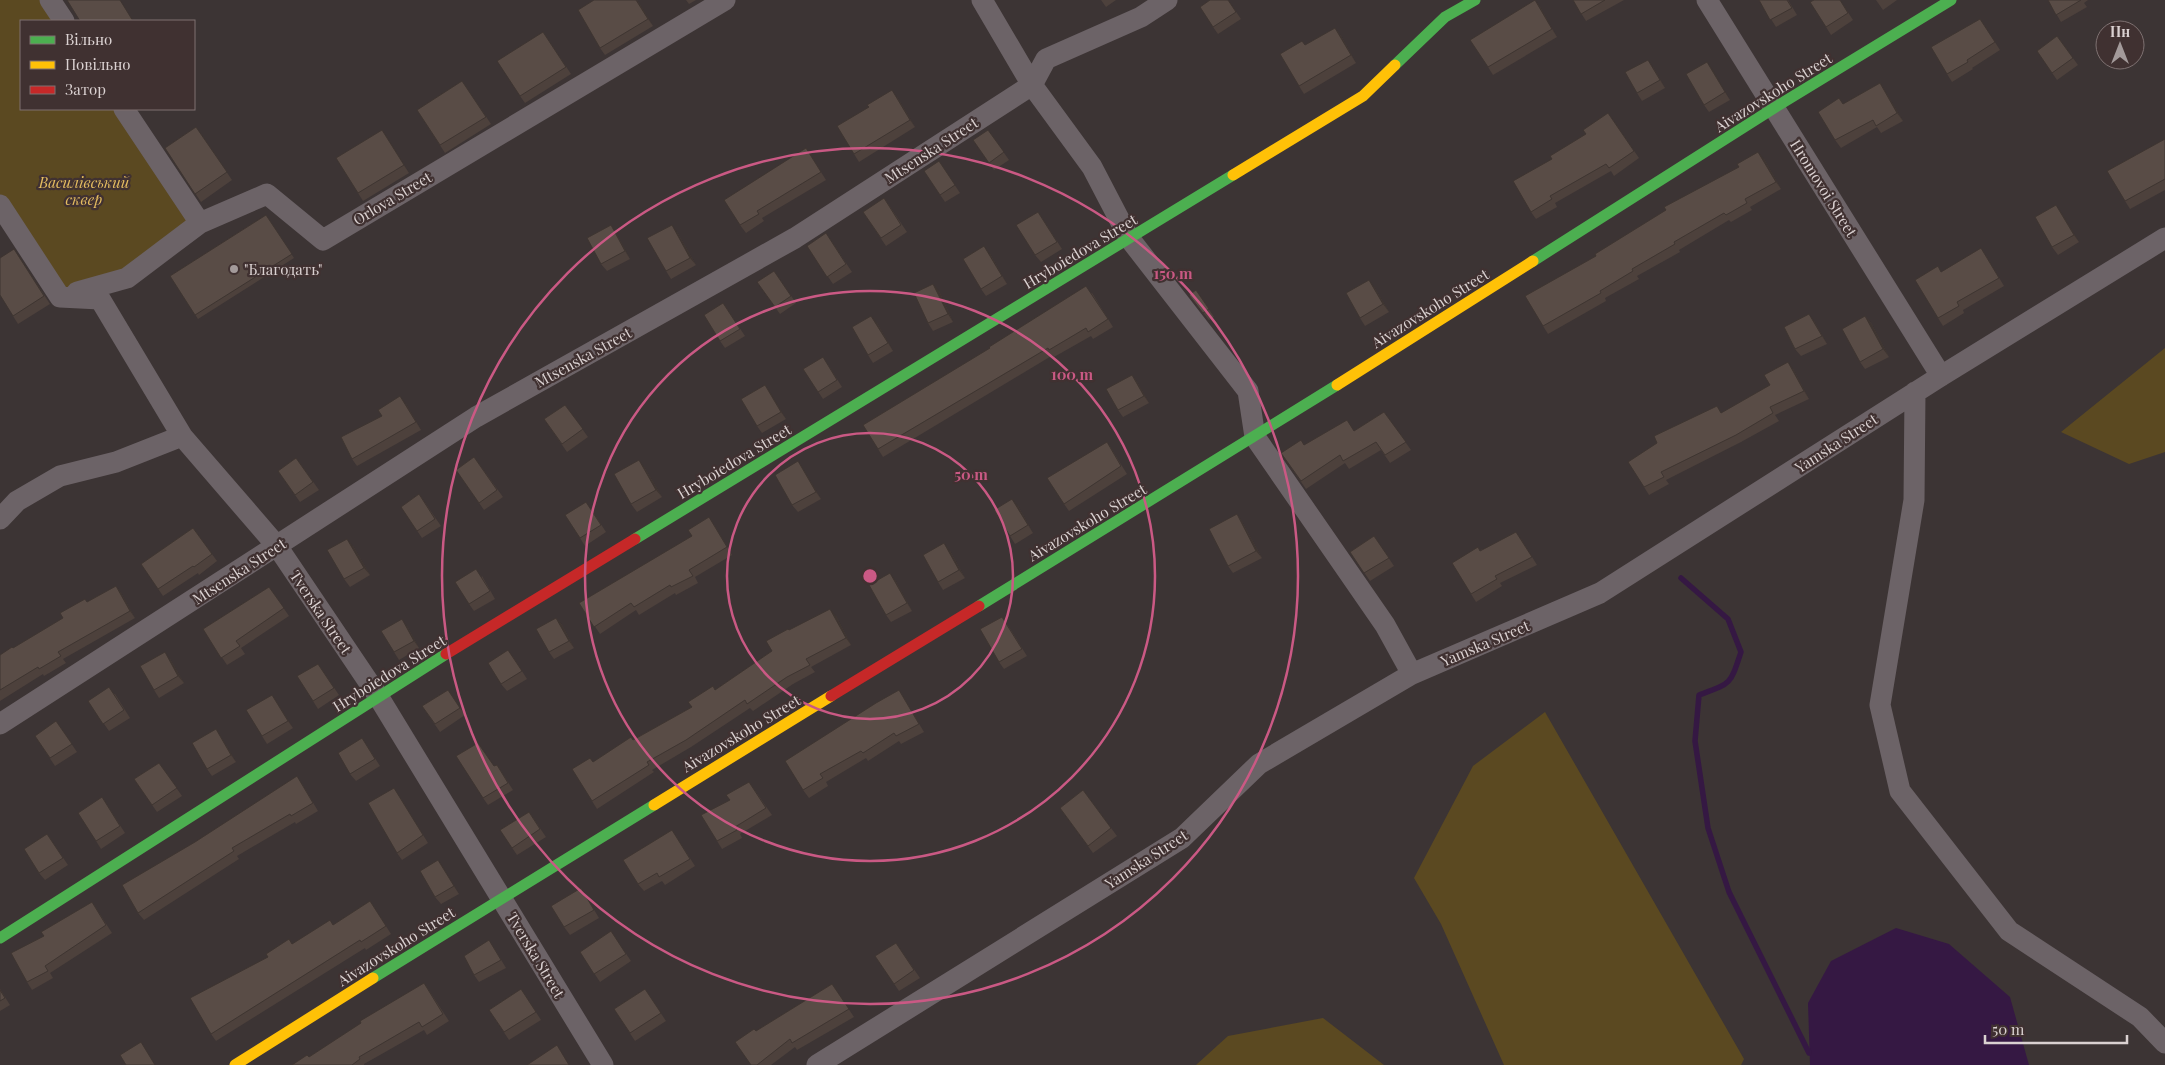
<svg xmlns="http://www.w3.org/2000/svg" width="2165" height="1065" viewBox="0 0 2165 1065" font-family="'Playfair Display',serif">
<rect width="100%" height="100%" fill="#3c3434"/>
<!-- green -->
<path fill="#5b4921" d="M0 0H50L64 21H21V109H124L200 223 127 278 60 297 0 205Z
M2165 348V452L2129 464 2061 432Z
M1545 712 1744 1059 1741 1065H1504L1441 924 1414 878 1473 766Z
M1323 1018 1384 1065H1196L1228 1036Z"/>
<!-- water -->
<path fill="#351843" d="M1896 928 1949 944 2010 997 2029 1065H1810L1808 1003 1831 961Z"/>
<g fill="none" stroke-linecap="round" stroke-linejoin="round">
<!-- stream -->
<path stroke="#351843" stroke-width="5.5" d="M1681 578 1728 619 1741 652C1730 685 1732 683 1699 695L1695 741 1708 828 1729 892 1809 1053"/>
<!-- street -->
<path stroke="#6c6367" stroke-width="21" d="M50 0 64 21
M982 0 1032 85 1092 167 1129 238 1248 391 1255 437 1385 625 1412 674
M1707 0 1941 376
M124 109 200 223
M0 205 60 297 100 299 182 436 277 546 378 696 603 1065
M77 292 127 278 200 223 267 194 323 240 725 0
M1915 392 1914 500 1880 705 1900 791 2009 931 2140 1017 2165 1043
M0 519 17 501 60 476 116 462 182 436
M0 724 476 417 795 238 1032 85 1046 59 1141 17 1167 0
M817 1065 1182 838 1259 764 1412 674 1600 593 1941 376 2165 238"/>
<!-- fast -->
<path stroke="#4caf50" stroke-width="11" d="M1395 65 1445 17 1475 0
M1533 261 1774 108 1951 0
M635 539 1233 175
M979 606 1337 385
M0 938 446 654
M373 978 654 805"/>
<!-- slow -->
<path stroke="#ffc107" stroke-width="11" d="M1233 175 1363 96 1395 65
M1337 385 1533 261
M654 805 831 696
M235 1065 373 978"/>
<!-- jam -->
<path stroke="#c62828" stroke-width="11" d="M446 654 635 539
M831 696 979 606"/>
</g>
<!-- wall -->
<path fill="#4d413c" d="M637 0 653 26 605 55 600 48Z
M686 0H696L689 4Z
M1101 0H1116L1106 7Z
M1228 0 1241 19 1218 34 1213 27Z
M1535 0 1540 7 1557 37 1493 75 1488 67Z
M1573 0H1624L1586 21Z
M1759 0H1788L1797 15 1776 27Z
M1814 0H1840L1853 20 1831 35 1826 27Z
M1876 0H1897L1883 10Z
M2048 0H2088L2084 3 2087 7 2061 22Z
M1980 19 2000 50 1972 68 1973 69 1952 82 1947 74Z
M1335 28 1341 36 1356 63 1304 94 1299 86 1305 45Z
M543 32 571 74 525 103 520 96Z
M2057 36 2078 65 2057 80 2037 51Z
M1707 62 1730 100 1709 112 1704 105Z
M1653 67 1665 88 1642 101 1637 93Z
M462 81 491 124 445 153 417 110Z
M1880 83 1903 121 1881 133 1877 127 1841 148 1835 140 1843 104Z
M897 97 915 127 859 162 854 154 869 107Z
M1608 113 1639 158 1614 176 1611 171 1555 203 1557 207 1536 219 1531 212 1552 159 1586 134Z
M196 127 232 180 201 202 165 148Z
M382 130 409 173 363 201 358 193Z
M988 130 1009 160 994 170 973 140Z
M2165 139V190L2130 209 2125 201Z
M806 148 826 180 762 218 764 221 746 233 740 225Z
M1764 159 1781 189 1750 207 1752 210 1731 222 1729 220 1679 250 1680 252 1637 276 1639 279 1605 298 1606 301 1548 334 1543 326 1596 256Z
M939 161 960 193 945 202 924 171Z
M884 198 907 232 886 246 863 212Z
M2056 205 2079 242 2058 255 2052 247Z
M1038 212 1062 249 1041 262 1035 255Z
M266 215 294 258 198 319 170 276Z
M677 232 696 265 671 279 666 271Z
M616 233 630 259 607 271 601 264Z
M826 233 852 272 833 284 807 246Z
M990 254 1007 284 986 296 981 289Z
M1986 256 2004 286 1963 310 1964 313 1943 326 1938 318 1941 272Z
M19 257 50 304 18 324 13 316Z
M774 271 796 303 780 314 757 282Z
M1374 287 1389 312 1365 326 1360 318Z
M1196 290 1214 317 1209 320 1189 295Z
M939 291 953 322 933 331 928 323Z
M1092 293 1113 327 1093 339 1091 336 1054 357 1053 355 883 457 878 449Z
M723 303 745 336 725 348 720 341Z
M1865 316 1871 323 1889 357 1865 369 1860 362Z
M1814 321 1827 344 1801 356 1795 349Z
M877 323 893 351 873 363 868 355Z
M828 365 842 387 823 399 803 369Z
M1793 369 1809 399 1775 415 1779 421 1741 442 1666 480 1669 484 1649 495 1644 487 1722 413 1770 385Z
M1132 375 1137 382 1149 403 1123 417 1118 410Z
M765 385 786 419 762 433 757 426Z
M406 404 421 430 357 466 352 459Z
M565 405 588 437 567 452 544 419Z
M1384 412 1411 450 1390 463 1381 450 1349 469 1345 463 1306 489 1281 453 1304 445 1354 431Z
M1107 442 1127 474 1069 511 1064 504Z
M474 457 503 497 484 510 456 470Z
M296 458 319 490 300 502 278 471Z
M798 461 821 499 798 512 792 505Z
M644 467 662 497 637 512 631 504Z
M419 494 441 526 422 538 401 507Z
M1018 506 1033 533 1015 544 1010 536Z
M591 509 606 532 585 546 580 538Z
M1237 514 1242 522 1262 558 1233 573 1228 566Z
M714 525 732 555 695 577 698 583 676 595 675 593 639 615 636 610 600 634 579 603Z
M193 528 217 561 199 575 198 573 163 596 141 564Z
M1374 536 1394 566 1370 581 1350 552Z
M1521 539 1537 565 1500 583 1502 586 1476 602 1471 594 1480 550Z
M353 546 370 575 350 587 344 579Z
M950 551 965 578 943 590 938 582Z
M482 576 495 599 474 611 469 604Z
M895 580 912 611 891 622 886 615Z
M116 586 121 593 135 618 63 659 66 663 44 676 43 674 0 701V655L13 648 63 618 87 602Z
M269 587 289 616 241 648 245 654 227 665 203 629Z
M836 616 851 645 811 667 815 672 793 684 753 711 750 708 691 747 652 770 654 772 597 809 592 801 593 762 692 707 715 690 772 651 789 630Z
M556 618 562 625 574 648 554 659 549 652Z
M1007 624 1027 656 1004 669 999 662Z
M407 626 419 648 399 660 394 652Z
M513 657 527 679 507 691 501 684Z
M170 659 184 683 159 698 154 690Z
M318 664 339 695 318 709 313 701Z
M448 690 465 715 440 732 422 706Z
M899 690 924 732 901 744 899 741 868 761 866 758 826 782 828 786 809 798 803 790Z
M115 694 130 718 109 731 88 701Z
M272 695 293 728 267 744 262 736Z
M56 721 77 752 55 766 35 736Z
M216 729 236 762 212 776 207 769Z
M362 738 380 766 356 781 350 774Z
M159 763 182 796 157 812 134 779Z
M497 765 513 790 488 805 483 798Z
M749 782 772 815 740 834 742 838 722 849 717 841 730 800Z
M302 784 318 811 296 824 295 822 237 856 239 859 144 920 138 913Z
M1083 790 1117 836 1093 853 1060 808Z
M399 796 428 843 402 860 397 853Z
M102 797 125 833 101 849 96 841Z
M529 812 546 837 517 855 500 830Z
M47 834 68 865 45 880 39 873Z
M677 838 695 866 665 885 662 881 644 891 638 884Z
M438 860 459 894 441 904 435 897Z
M581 888 599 918 570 935 564 927Z
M370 901 391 934 366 950 365 948 216 1041 211 1034 333 925Z
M92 902 112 933 50 973 53 978 32 990 27 982 44 936Z
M616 939 631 961 600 982 580 952Z
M896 943 920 978 899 991 875 956Z
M494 948 506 968 479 982 474 975Z
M424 983 449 1021 427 1035 424 1030 364 1064V1065H292L309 1057Z
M832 984 854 1017 797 1050 795 1047 771 1065H751L756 1031Z
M0 989 10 1005 0 1011Z
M521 989 541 1020 509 1040 489 1010Z
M645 989 666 1021 635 1041 614 1009Z"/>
<!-- shaded-wall -->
<path fill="#3e3531" d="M636 0H637L653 26 648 19Z
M1535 0 1540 7 1557 37 1552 29Z
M1335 28 1341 36 1356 63 1351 55Z
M1648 60 1653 67 1665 88 1660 80Z
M1707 62 1713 70 1730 100 1725 92Z
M1880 83 1885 91 1903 121 1897 113Z
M892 90 897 97 915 127 910 120Z
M382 130 387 137 409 173 404 165Z
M1758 152 1764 159 1781 189 1776 182Z
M2056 205 2061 212 2079 242 2074 235Z
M611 225 616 233 630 259 625 251Z
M672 225 677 232 696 265 690 258Z
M984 246 990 254 1007 284 1002 276Z
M1369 280 1374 287 1389 312 1383 304Z
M933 284 939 291 953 322 948 314Z
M1809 314 1814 321 1827 344 1822 336Z
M871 316 877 323 893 351 888 343Z
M1865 316 1871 323 1889 357 1883 349Z
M1788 362 1793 369 1809 399 1804 391Z
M1132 375 1137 382 1149 403 1144 396Z
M765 385 770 392 786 419 781 412Z
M400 396 406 404 421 430 416 422Z
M639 460 644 467 662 497 656 490Z
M798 461 803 469 821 499 816 492Z
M1012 499 1018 506 1033 533 1028 525Z
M1237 514 1242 522 1262 558 1256 551Z
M347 539 353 546 370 575 364 568Z
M944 543 950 551 965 578 959 570Z
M890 573 895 580 912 611 907 603Z
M116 586 121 593 135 618 130 611Z
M830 609 836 616 851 645 846 638Z
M556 618 562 625 574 648 569 641Z
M402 619 407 626 419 648 414 641Z
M165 652 170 659 184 683 178 676Z
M272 695 277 702 293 728 288 721Z
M216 729 221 737 236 762 231 755Z
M438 860 443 867 459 894 454 886Z"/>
<!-- building -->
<path fill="#594c46" stroke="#3e3531" d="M67 0H120L133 21H80Z
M594 0H636L648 19 600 48 578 10Z
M1210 0H1228L1236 12 1213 27 1200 7Z
M1535 0 1552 29 1488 67 1470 40Z
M1573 0H1605L1581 14Z
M1759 0H1787L1792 8 1770 20Z
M1814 0H1840L1848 13 1826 27 1810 2Z
M2048 0H2081L2056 15Z
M1980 19 1995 42 1967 60 1968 62 1947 74 1931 47Z
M1335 28 1351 55 1299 86 1280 54 1302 41 1305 45Z
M543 32 566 67 520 96 497 61Z
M2057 36 2073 58 2052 73 2037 51Z
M1648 60 1660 80 1637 93 1625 72Z
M1707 62 1725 92 1704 105 1686 74Z
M462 81 486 117 440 145 417 110Z
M1880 83 1897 113 1876 126 1873 120 1835 140 1818 112 1839 98 1843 104Z
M892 90 910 120 854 154 837 126 869 107 867 105Z
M1608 113 1634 151 1609 168 1606 164 1550 196 1552 199 1531 212 1513 181 1552 159 1550 156 1586 134 1583 130Z
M196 127 227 172 195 194 165 148Z
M382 130 404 165 358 193 336 158Z
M988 130 1004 152 989 163 973 140Z
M2165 139V179L2125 201 2107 171Z
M806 148 821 172 757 211 759 214 740 225 724 200Z
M1758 152 1776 182 1745 199 1747 203 1726 215 1724 213 1674 242 1675 244 1632 269 1633 271 1600 291 1601 293 1543 326 1525 296 1596 256 1595 254 1666 210 1664 207 1739 167 1737 164Z
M939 161 955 185 940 195 924 171Z
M884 198 901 225 881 238 863 212Z
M2056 205 2074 235 2052 247 2035 217Z
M1038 212 1057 242 1035 255 1016 225Z
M266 215 292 254 195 315 170 276Z
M611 225 625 251 601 264 587 238Z
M672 225 690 258 666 271 647 238Z
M826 233 846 264 827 277 807 246Z
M984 246 1002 276 981 289 963 259Z
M1981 248 1999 278 1957 302 1959 306 1938 318 1915 280 1938 266 1941 272Z
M14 249 44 296 13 316 0 295V258Z
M774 271 791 296 775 307 757 282Z
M1369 280 1383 304 1360 318 1346 293Z
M933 284 948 314 928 323 914 293Z
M1086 286 1108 319 1088 332 1086 328 1049 350 1048 348 878 449 863 425 990 348 989 347Z
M1196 290 1209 309 1203 313 1189 295Z
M723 303 740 329 720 341 704 315Z
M1809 314 1822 336 1795 349 1784 327Z
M871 316 888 343 868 355 852 327Z
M1865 316 1883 349 1860 362 1842 329Z
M823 357 837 380 818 392 803 369Z
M1788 362 1804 391 1770 407 1773 413 1736 435 1661 472 1664 477 1644 487 1628 462 1657 443 1654 436 1717 406 1721 413 1770 385 1764 375Z
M1132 375 1144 396 1118 410 1106 389Z
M765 385 781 412 757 426 741 399Z
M400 396 416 422 352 459 341 437 382 416 378 410Z
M565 405 583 429 562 444 544 419Z
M1384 412 1406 442 1385 455 1376 442 1343 461 1340 455 1301 481 1281 453 1301 440 1304 445 1347 420 1354 431Z
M1107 442 1121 466 1064 504 1047 478Z
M474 457 497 490 479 503 456 470Z
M296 458 313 482 295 495 278 471Z
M639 460 656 490 631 504 614 474Z
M798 461 816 492 792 505 775 475Z
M419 494 435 519 417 531 401 507Z
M1012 499 1028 525 1010 536 994 510Z
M586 502 601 525 580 538 565 515Z
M1237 514 1256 551 1228 566 1209 529Z
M709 517 727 547 689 570 693 576 671 587 670 585 634 607 631 603 594 627 579 603 692 536 688 530Z
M193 528 212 554 194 567 193 566 158 589 141 564Z
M1516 532 1532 557 1495 576 1497 579 1471 594 1452 563 1478 547 1480 551Z
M1374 536 1389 558 1364 573 1350 552Z
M347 539 364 568 344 579 327 550Z
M944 543 959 570 938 582 923 555Z
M476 569 490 591 469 604 455 582Z
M890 573 907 603 886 615 869 585Z
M116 586 130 611 58 652 61 656 39 669 38 667 0 690V655L12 647 13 648 63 618 60 613 85 599 87 602Z
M269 587 284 608 236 641 240 646 221 658 203 629Z
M830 609 846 638 806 659 810 665 787 677 747 704 745 700 686 740 647 762 649 765 592 801 572 769 590 758 593 762 631 737 633 740 692 707 688 702 713 686 715 690 772 651 766 641 788 629 789 630Z
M1002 617 1022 649 999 662 980 629Z
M556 618 569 641 549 652 536 629Z
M402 619 414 641 394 652 381 631Z
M508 650 522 671 501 684 488 663Z
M165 652 178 676 154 690 140 666Z
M318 664 334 688 313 701 297 676Z
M109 687 124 710 103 724 88 701Z
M448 690 460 708 435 724 422 706Z
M899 690 919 724 896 736 894 733 863 753 861 751 820 774 823 778 803 790 785 761 876 703Z
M272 695 288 721 262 736 246 710Z
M56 721 72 744 50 758 35 736Z
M216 729 231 755 207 769 192 743Z
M362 738 375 759 350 774 338 753Z
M478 743 494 766 497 765 508 783 483 798 456 756Z
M159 763 177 788 152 805 134 779Z
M297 776 313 803 291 816 290 814 232 848 234 851 138 913 122 885 195 842Z
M749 782 766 808 735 827 737 830 717 841 701 815 730 800 726 795Z
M394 788 423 835 397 853 368 803Z
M1083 790 1111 828 1088 846 1060 808Z
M102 797 120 826 96 841 78 813Z
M529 812 540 829 512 848 500 830Z
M672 830 690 859 659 877 657 873 638 884 623 860Z
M47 834 63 858 39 873 24 849Z
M438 860 454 886 435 897 420 871Z
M581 888 594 910 564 927 551 906Z
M370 901 386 926 361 942 360 940 211 1034 190 998 268 957 266 954 289 939 292 944 330 920 333 925Z
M92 902 106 925 45 966 48 971 27 982 11 953 44 936 41 932Z
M611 931 626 954 594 974 580 952Z
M489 940 501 960 474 975 464 956Z
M896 943 914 970 894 984 875 956Z
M424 983 443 1014 422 1027 419 1022 359 1057 360 1059 352 1065H292L307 1055 309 1057 361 1023 360 1021Z
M832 984 849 1009 792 1043 790 1039 757 1065H751L735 1042 754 1029 756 1031Z
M521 989 536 1012 504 1032 489 1010Z
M645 989 661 1013 630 1033 614 1009Z
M0 990 5 998 0 1001Z
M141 1042 155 1065H126L120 1055Z
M557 1045 569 1065H527Z"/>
<!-- distance rings -->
<g fill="none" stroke="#ca5984" stroke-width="2.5">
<circle cx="870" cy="576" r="143"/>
<circle cx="870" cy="576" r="285"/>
<circle cx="870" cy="576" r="428"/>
</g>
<!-- markers -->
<circle fill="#a39a9a" stroke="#403131" stroke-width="2" cx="234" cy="269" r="5"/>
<g text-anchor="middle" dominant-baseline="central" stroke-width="4.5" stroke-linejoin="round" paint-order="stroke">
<!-- street labels -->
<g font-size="15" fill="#dad1d1" stroke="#403131">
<text transform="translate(1773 92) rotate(-32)">Aivazovskoho Street</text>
<text transform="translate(931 150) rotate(-33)">Mtsenska Street</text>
<text transform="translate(1824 188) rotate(58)">Hromovoi Street</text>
<text transform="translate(392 198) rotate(-31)">Orlova Street</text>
<text transform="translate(1080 251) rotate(-31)">Hryboiedova Street</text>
<text transform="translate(1430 308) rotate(-32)">Aivazovskoho Street</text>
<text transform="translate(583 357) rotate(-29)">Mtsenska Street</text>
<text transform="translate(1836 443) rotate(-33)">Yamska Street</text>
<text transform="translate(734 461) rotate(-31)">Hryboiedova Street</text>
<text transform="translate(1087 522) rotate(-31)">Aivazovskoho Street</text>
<text transform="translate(239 571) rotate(-33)">Mtsenska Street</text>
<text transform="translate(321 612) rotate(56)">Tverska Street</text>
<text transform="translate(1485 643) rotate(-23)">Yamska Street</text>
<text transform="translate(389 673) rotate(-32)">Hryboiedova Street</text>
<text transform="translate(741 733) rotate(-31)">Aivazovskoho Street</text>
<text transform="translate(1146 859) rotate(-33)">Yamska Street</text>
<text transform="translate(396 946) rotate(-32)">Aivazovskoho Street</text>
<text transform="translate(536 955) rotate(59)">Tverska Street</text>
</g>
<!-- park labels -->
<g font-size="15" font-style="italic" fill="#e4bc60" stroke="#403131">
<text x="84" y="182">Василівський<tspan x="84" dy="17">сквер</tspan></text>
</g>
<!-- poi labels -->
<g font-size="15" fill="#dad1d1" stroke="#403131" text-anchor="start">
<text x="244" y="269">"Благодать"</text>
</g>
</g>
<circle cx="870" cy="576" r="8" fill="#ca5984" stroke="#403131" stroke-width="2.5"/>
<g font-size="15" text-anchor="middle" font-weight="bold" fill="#ca5984" stroke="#403131" stroke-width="4.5" stroke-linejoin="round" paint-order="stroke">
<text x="1173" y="279">150 m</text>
<text x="1072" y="380">100 m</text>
<text x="971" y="480">50 m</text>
</g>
<!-- legend -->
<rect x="20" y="20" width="175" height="90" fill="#403131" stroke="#7e7171"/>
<rect x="30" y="36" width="25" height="8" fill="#4caf50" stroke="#7e7171"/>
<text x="65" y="45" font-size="15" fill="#dad1d1">Вільно</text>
<rect x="30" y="61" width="25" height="8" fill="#ffc107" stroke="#7e7171"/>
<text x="65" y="70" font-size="15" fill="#dad1d1">Повільно</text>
<rect x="30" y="86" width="25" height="8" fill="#c62828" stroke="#7e7171"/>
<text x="65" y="95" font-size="15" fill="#dad1d1">Затор</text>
<!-- north arrow -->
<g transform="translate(2120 45)"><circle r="24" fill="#403131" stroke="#7e7171"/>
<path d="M0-4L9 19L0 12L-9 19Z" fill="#a39a9a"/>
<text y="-8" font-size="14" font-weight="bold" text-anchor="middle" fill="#dad1d1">Пн</text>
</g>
<!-- scale -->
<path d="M1985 1035v8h142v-8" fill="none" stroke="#dad1d1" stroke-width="2.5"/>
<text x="1992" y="1035" font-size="15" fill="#dad1d1" stroke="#403131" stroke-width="4" paint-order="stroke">50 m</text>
</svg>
